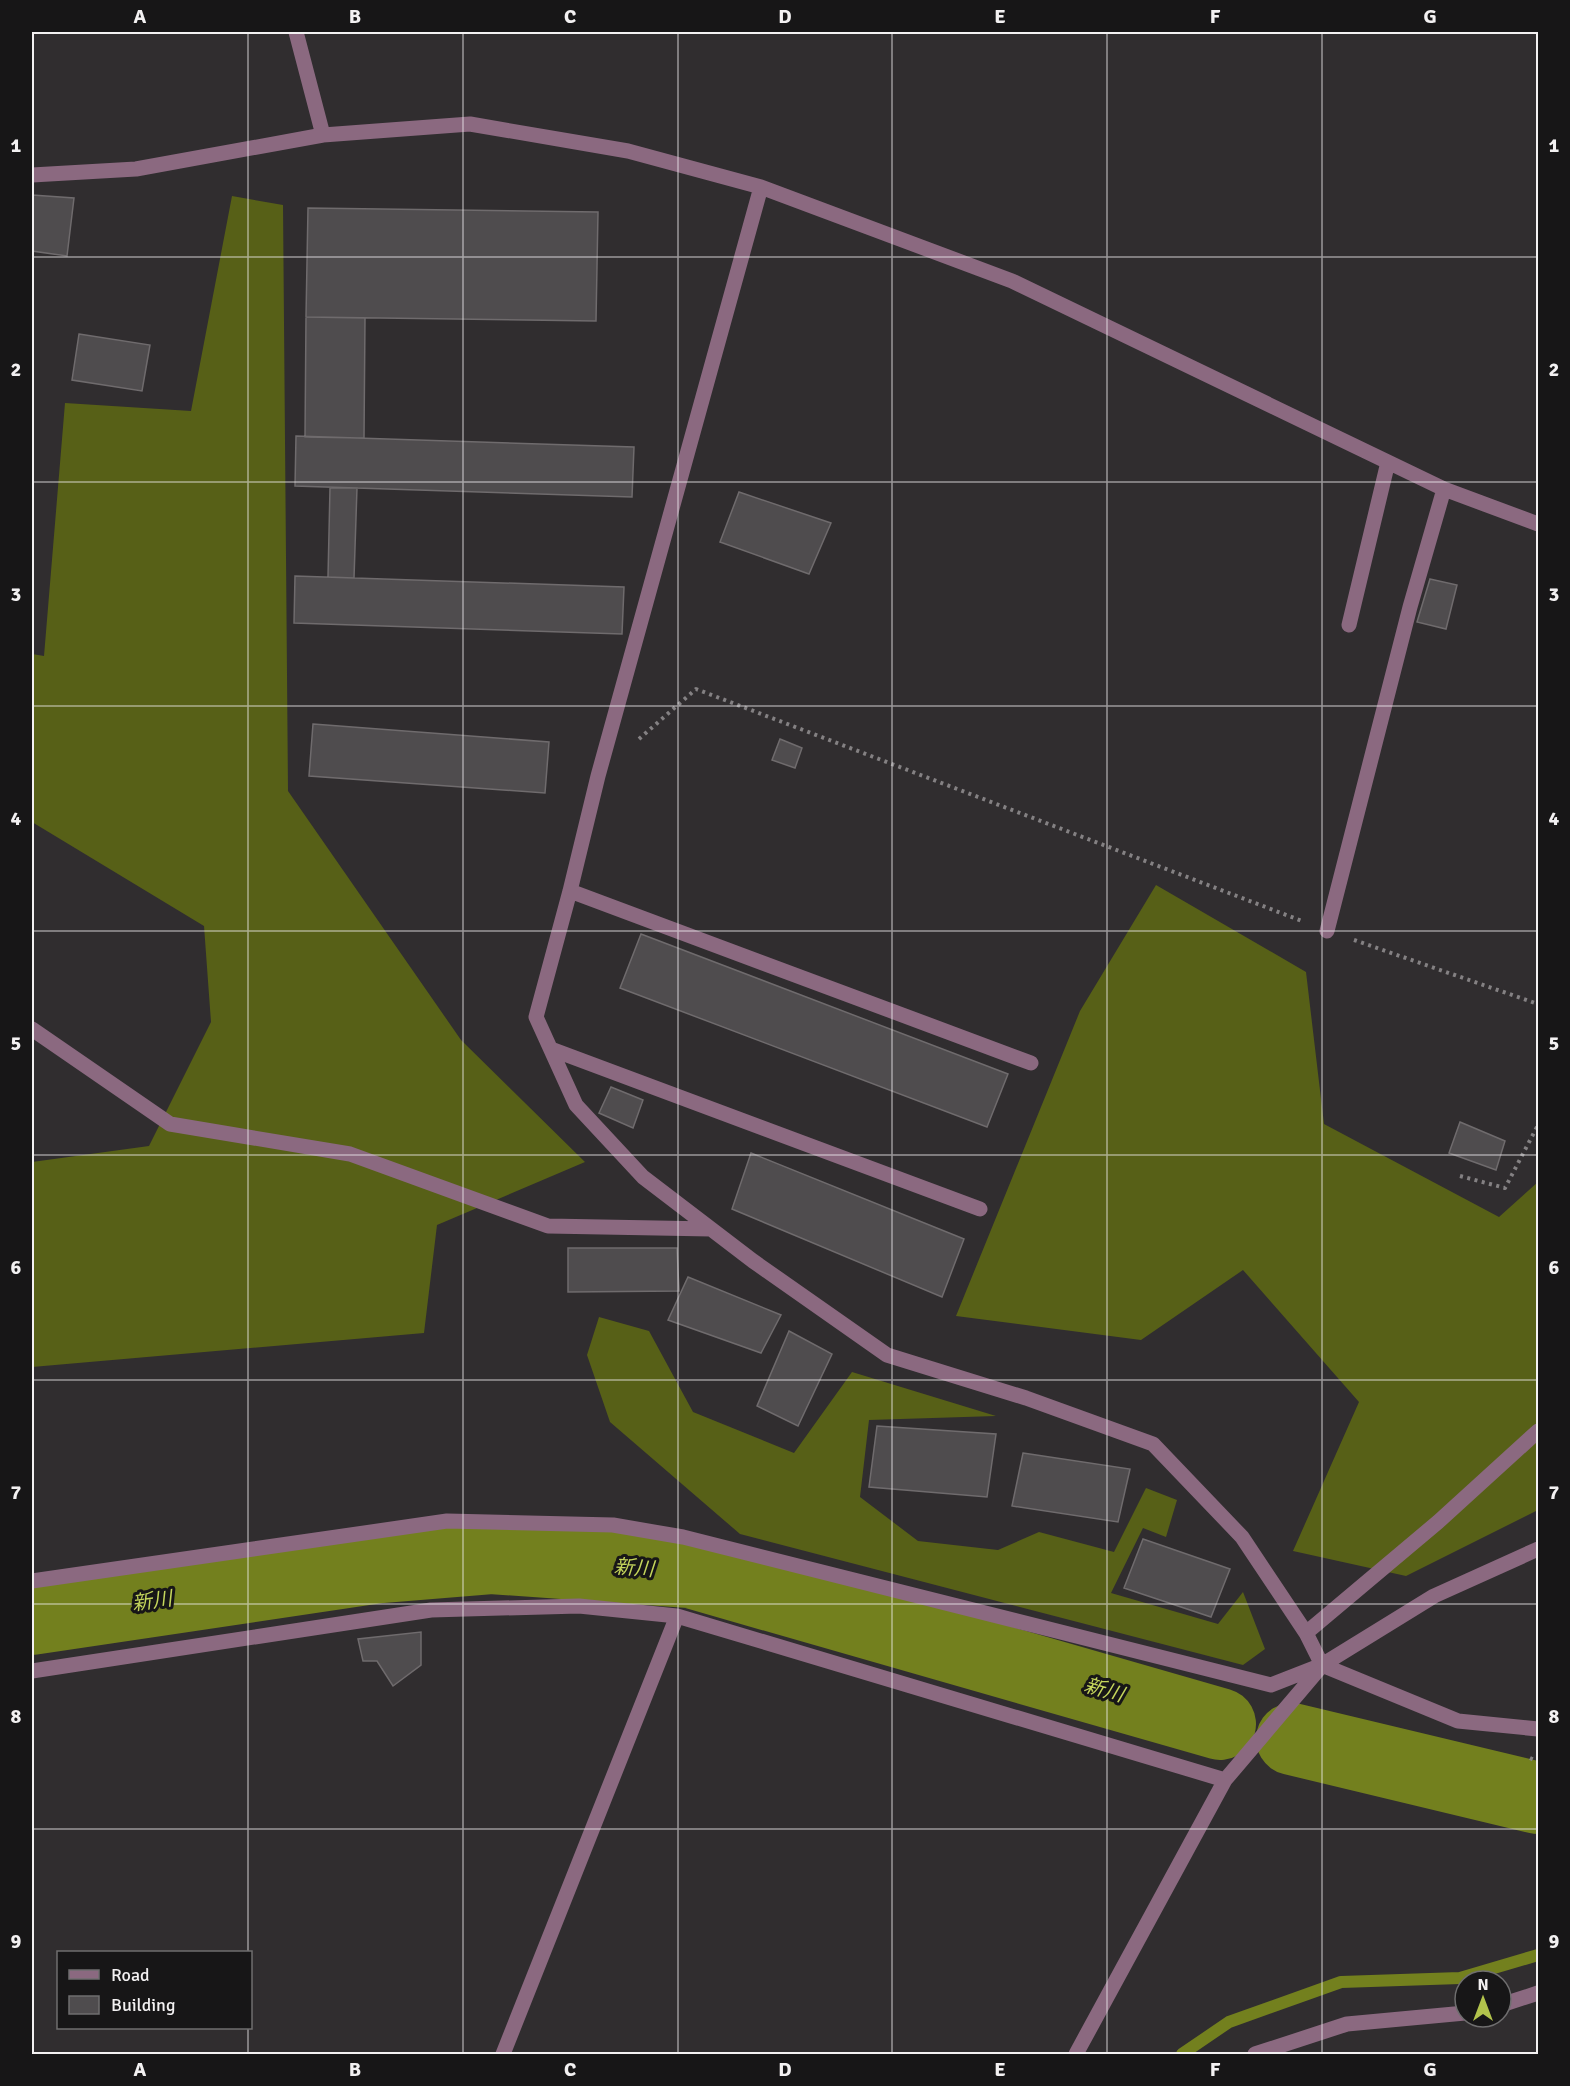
<svg xmlns="http://www.w3.org/2000/svg" width="1570" height="2086" viewBox="0 0 1570 2086" font-family="Signika,'Noto Sans JP',sans-serif">
<rect width="100%" height="100%" fill="#302d2f"/>
<!-- forest -->
<path fill="#576017" d="M232 196 283 205 288 791 461 1040 585 1162 437 1225 424 1333 32 1367V1162L149 1146 211 1022 204 926 32 822V654L44 656 65 403 191 411Z
M1156 885 1306 972 1324 1124 1499 1217 1538 1182V1510L1406 1576 1293 1551 1359 1402 1243 1270 1141 1340 956 1316 1080 1011Z
M599 1317 649 1331 693 1412 794 1453 852 1372 996 1416 869 1420 860 1497 918 1541 998 1550 1039 1532 1114 1552 1146 1488 1177 1500 1166 1537 1143 1528 1111 1593 1218 1624 1243 1592 1265 1649 1243 1665 740 1534 610 1422 587 1355Z"/>
<g fill="none" stroke-linecap="round" stroke-linejoin="round">
<!-- stream -->
<path stroke="#73801e" stroke-width="12" d="M1182 2054 1229 2022 1341 1982 1460 1978 1538 1955"/>
<!-- river -->
<path stroke="#73801e" stroke-width="72" d="M32 1619 381 1567 491 1558 690 1572 1220 1724
M1292 1739 1538 1798"/>
</g>
<!-- building -->
<path fill="#4f4c4e" stroke="#6f6b6d" stroke-width="1.5" d="M32 195 74 198 67 256 32 251Z
M308 208 598 212 596 321 306 317Z
M306 317 365 318 364 438 305 437Z
M79 334 150 345 142 391 72 380Z
M296 436 634 447 632 497 295 486Z
M330 488H357L354 578 328 577Z
M739 492 831 523 809 574 720 542Z
M295 576 624 587 622 634 294 623Z
M1430 579 1457 585 1446 629 1417 622Z
M313 724 549 742 545 793 309 776Z
M780 739 802 748 795 768 772 760Z
M641 934 1008 1074 987 1127 620 988Z
M611 1087 643 1100 633 1128 599 1113Z
M1460 1122 1505 1141 1496 1170 1449 1153Z
M751 1153 964 1239 942 1297 732 1209Z
M568 1248H677L679 1291 568 1292Z
M688 1277 781 1315 761 1353 668 1320Z
M789 1331 832 1354 798 1426 757 1406Z
M877 1426 996 1434 987 1497 869 1487Z
M1023 1453 1130 1469 1118 1522 1012 1506Z
M1143 1539 1230 1569 1211 1617 1124 1588Z
M421 1632V1665L393 1686 377 1661H363L358 1639Z"/>
<g fill="none" stroke-linecap="round" stroke-linejoin="round">
<!-- path -->
<path stroke="#848183" stroke-width="4" stroke-dasharray="3 4.5" stroke-linecap="butt" d="M639 739 696 689 1302 921
M1354 940 1538 1004
M1460 1176 1505 1188 1538 1125
M1530 1758 1538 1762"/>
<!-- minor -->
<path stroke="#8b6980" stroke-width="15" d="M296 32 323 135
M32 175 136 169 323 135 470 124 628 151 761 187 1012 281 1444 489 1538 524
M761 187 598 776 570 891 536 1017 576 1105 643 1177 753 1261 887 1355 1026 1398 1153 1444 1242 1537 1306 1633 1322 1665 1458 1721 1538 1729
M1349 625 1388 462
M570 891 1031 1063
M1327 931 1410 607 1444 489
M32 1029 170 1124 350 1154 548 1226 711 1229
M551 1049 980 1209
M32 1581 447 1521 613 1525 683 1537 1271 1685 1322 1665 1434 1596 1538 1549
M1306 1633 1438 1522 1538 1431
M32 1671 431 1610 579 1606 677 1616 1225 1780
M1501 2005 1538 1993
M503 2054 677 1616
M1076 2054 1225 1780 1320 1668
M1255 2054 1347 2024 1465 2013"/>
</g>
<!-- grid -->
<path fill="none" stroke="#f3f1f2" stroke-width="1.5" stroke-opacity="0.55" d="M248 32V1952M463 32V2054M678 32V2054M892 32V2054M1107 32V2054M1322 32V2054M32 257H1538M32 482H1538M32 706H1538M32 931H1538M32 1155H1538M32 1380H1538M32 1604H1538M32 1829H1538M248 2028V2054"/>
<g text-anchor="middle" dominant-baseline="central" stroke-width="6" stroke-linejoin="round" paint-order="stroke">
<!-- water labels -->
<g font-size="20" font-style="italic" fill="#c5d65c" stroke="#171617">
<text transform="translate(634 1568) rotate(4)">新川</text>
<text transform="translate(152 1601) rotate(-8)">新川</text>
<text transform="translate(1104 1690) rotate(16)">新川</text>
</g>
</g>
<!-- border -->
<rect width="1570" height="2086" fill="none" stroke="#171617" stroke-width="66"/>
<!-- legend -->
<rect x="57" y="1951" width="195" height="78" fill="#171617" stroke="#6f6e6f" stroke-width="1.5"/>
<rect x="69" y="1970" width="30" height="9" fill="#8b6980" stroke="#6f6e6f" stroke-width="1.5"/>
<text x="111" y="1981" font-size="18" fill="#f3f1f2">Road</text>
<rect x="69" y="1996" width="30" height="18" fill="#4f4c4e" stroke="#6f6e6f" stroke-width="1.5"/>
<text x="111" y="2011" font-size="18" fill="#f3f1f2">Building</text>
<!-- north arrow -->
<g transform="translate(1483 1999)"><circle r="28" fill="#171617" stroke="#6f6e6f" stroke-width="1.5"/>
<path d="M0-4.5L10 22L0 15L-10 22Z" fill="#b2c34c"/>
<text y="-9" font-size="16" font-weight="bold" text-anchor="middle" fill="#f3f1f2">N</text>
</g>
<rect x="33" y="33" width="1504" height="2020" fill="none" stroke="#f3f1f2" stroke-width="2"/>
<g font-size="20" text-anchor="middle" font-weight="bold" fill="#f3f1f2">
<text x="140" y="23">A</text>
<text x="355" y="23">B</text>
<text x="570" y="23">C</text>
<text x="785" y="23">D</text>
<text x="1000" y="23">E</text>
<text x="1215" y="23">F</text>
<text x="1430" y="23">G</text>
<text x="16" y="152">1</text>
<text x="1554" y="152">1</text>
<text x="16" y="376">2</text>
<text x="1554" y="376">2</text>
<text x="16" y="601">3</text>
<text x="1554" y="601">3</text>
<text x="16" y="825">4</text>
<text x="1554" y="825">4</text>
<text x="16" y="1050">5</text>
<text x="1554" y="1050">5</text>
<text x="16" y="1274">6</text>
<text x="1554" y="1274">6</text>
<text x="16" y="1499">7</text>
<text x="1554" y="1499">7</text>
<text x="16" y="1723">8</text>
<text x="1554" y="1723">8</text>
<text x="16" y="1948">9</text>
<text x="1554" y="1948">9</text>
<text x="140" y="2076">A</text>
<text x="355" y="2076">B</text>
<text x="570" y="2076">C</text>
<text x="785" y="2076">D</text>
<text x="1000" y="2076">E</text>
<text x="1215" y="2076">F</text>
<text x="1430" y="2076">G</text>
</g>
</svg>
